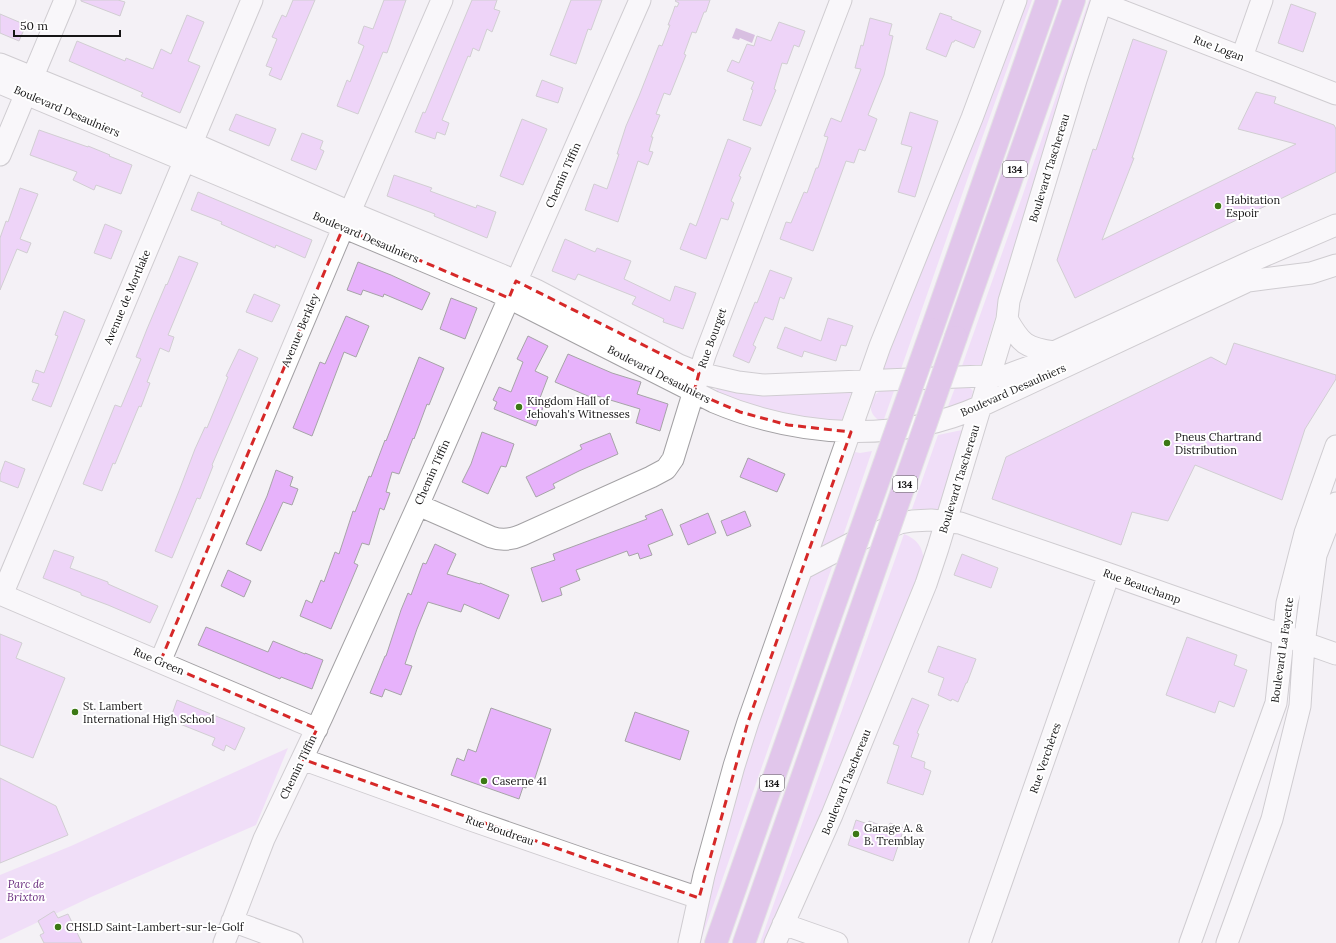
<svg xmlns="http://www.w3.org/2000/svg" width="1336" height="943" viewBox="0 0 1336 943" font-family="Lora,serif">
<rect width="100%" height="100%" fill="#f4f1f5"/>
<!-- green -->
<path fill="#ecc8fa" d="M1025 0H1032L972 166 901 369 882 370Z
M1089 0H1094L1035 185 981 365 962 366 1022 197Z
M956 385C963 385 968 385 973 391L971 399 947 409Z
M717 388 852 390 841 423 782 416 716 392Z
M895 388 883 422C877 420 873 416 871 410 872 392 879 390 895 388Z
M962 430 940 509H912L938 435Z
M872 451 843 536 821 547 819 546 855 452 860 453Z
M904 534C917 539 923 547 924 562L864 714 766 943H760Z
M834 561 700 943H698L715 869 745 760 811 575Z
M288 748 256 825 91 897 0 940V875L71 846Z"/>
<!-- water -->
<path fill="#b583c8" d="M736 28 755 35 752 43 740 38 739 40 732 38Z"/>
<!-- building -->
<path fill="#e7b2fb" stroke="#a6a4a7" d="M81 0H118L125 2 120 16 81 1Z
M293 0H315L281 80 269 75 272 68 266 66 277 39 272 37 282 15 286 17Z
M384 0H406L387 53 383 52 358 114 337 106 347 80 350 82 364 46 358 43 364 26 373 29Z
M472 0H497L494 9 500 11 492 32 487 29 479 51 473 48 470 57 468 56 442 120 449 123 445 135 437 132 435 139 415 132 423 112 425 113Z
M571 0H602L591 30 588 29 576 64 550 55Z
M676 0H710L706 12H704L696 33 692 32 684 54 686 55 670 95 664 93 656 114 660 115 651 137H653L649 151 653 152 648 165 638 161 618 222 585 210 594 184 607 189 619 154H617L626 126 639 96 659 45 662 46 670 25H668L673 12 675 6 677 7 679 3 675 1Z
M1291 4 1316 13 1303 52 1278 43Z
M940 13 952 17 951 19 981 31 974 48 955 40 954 42H952L946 57 926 49Z
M0 14 26 25 19 41 0 33Z
M187 15 204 22 188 61 200 66 180 113 141 96 143 93 69 61 77 41 125 61 126 58 153 69 161 49 171 54Z
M870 18 892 24 889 35 893 36 884 75 868 115 877 119 865 151 859 149 854 163 846 161 813 251 780 239 786 222 791 223 804 192 807 193 816 168H818L828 137 824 136 831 118 841 122 861 69 855 68 861 45 863 46Z
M779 22 805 31 799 47 794 45 787 64 782 63 774 89 776 90 761 126 743 120 753 90 751 89 754 82 727 71 732 60 739 63 747 44 754 46 757 36 771 41Z
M1133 39 1167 51 1132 158H1134L1102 240 1296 144 1238 129 1256 92 1276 97 1274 103 1334 125 1336 129V172L1075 298 1057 260 1093 149 1096 150Z
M542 80 563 88 558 103 536 96Z
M910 112 938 121 915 197 898 192 912 147 901 144Z
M236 114 276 129 269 146 229 130Z
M522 119 547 129 523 185 500 176Z
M39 130 88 147V146L110 155 109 156 132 165 121 194 96 185 94 190 73 180 77 172 30 155Z
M302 133 323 141 320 149 324 151 316 170 291 160Z
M728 139 751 148 739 176 741 177 731 201 734 203 728 220 721 218 706 259 680 249 690 223 696 226Z
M394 175 432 188 430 191 476 208 477 205 496 212 487 238 434 216 435 214 387 196Z
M20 188 38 194 20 239 31 243 27 253 17 249 0 290V238L6 221 8 222Z
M198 192 312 240 305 258 276 245 275 248 221 224 222 222 191 210Z
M105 224 122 231 111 259 94 253Z
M565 239 595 252 597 248 631 261 624 279 670 301 675 286 696 293 683 329 663 322 664 319 632 304 636 297 578 274 575 280 552 271Z
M179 256 198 263 168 335 174 337 169 352 160 348 147 382 150 383 141 407 139 406 115 464 113 463 102 491 83 484 115 405 121 407 141 359 136 357 147 329 166 284 167 285Z
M358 262 391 275 430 293 422 310 384 294 383 297 363 290 361 295 347 290Z
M770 270 792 278 784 299 780 297 773 320 765 317 753 345 756 347 749 363 733 356 755 302 757 303Z
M254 294 280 305 272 322 246 312Z
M451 298 477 308 465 339 440 329Z
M64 311 85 320 51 407 32 400 39 384 32 382 36 370 44 373 58 336 55 335Z
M346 316 369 326 356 357 344 352 312 436 293 428 320 362 325 364Z
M828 318 853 326 846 346 841 345 836 361 804 351 802 357 777 348 785 327 821 341Z
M528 336 548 346 535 371 548 377 538 403 544 405 536 426 494 409 497 402 493 400 499 387 511 392 523 362 517 359Z
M1234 343 1336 375V379L1305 429 1282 500 1195 465 1168 521 1132 512 1121 545 992 499 1006 457 1211 357 1226 365Z
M239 349 258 358 212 465 213 466 200 499 197 498 172 558 155 551 179 491 195 449 205 427 207 428 228 377 226 376Z
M568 354 612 373 641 382 637 394 668 404 660 431 636 423 640 409 597 396 595 399 555 382Z
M419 357 444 368 429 405 427 404 414 439 413 438 399 474 392 472 386 492 390 493 384 510 380 508 369 545 362 543 354 563 358 565 331 629 300 616 306 600 312 603 321 580 324 582 335 552 339 554 353 511 355 512 369 476 371 477 385 440 386 441Z
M482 432 514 444 506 467 501 466 488 494 462 482 471 464Z
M610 433 618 454 579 471 553 484 555 488 536 497 526 477 582 449 580 445Z
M748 458 785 474 777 492 740 477Z
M5 461 25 469 18 488 0 481V475Z
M276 470 293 477 290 486 298 489 292 505 283 502 261 551 246 544 267 496Z
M662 509 673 535 648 545 652 555 640 559 638 553 629 556 627 551 576 570 580 580 560 588 562 595 542 602 531 568 555 560 553 554 647 519 645 516Z
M745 511 751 526 727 536 721 521Z
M708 513 716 533 688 545 680 525Z
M435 544 456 554 447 574 480 584V583L509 595 499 619 464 604 461 612 428 602 417 629 405 664 412 666 401 695 385 689 382 697 370 693 385 656H386L401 610 408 593 411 595 423 563 426 564Z
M54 550 74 557 70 568 108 582V584L158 606 150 623 108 605 81 595V593L43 578Z
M962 554 998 568 991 588 954 575Z
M228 570 251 581 244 597 221 586Z
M206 627 268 652 273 641 305 654V653L323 660 312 689 281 677 280 679 198 645Z
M0 634 22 643 16 658 65 678 33 758 0 745Z
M1187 637 1237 655 1234 665 1247 670 1234 707 1219 701 1215 713 1166 695Z
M938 646 976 659 967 683H966L958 702 952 699 951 701 938 695 944 678 928 672Z
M912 698 929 705 917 733 919 734 911 757 925 762 924 768 931 771 923 795 887 783 899 746 893 744Z
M177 700 245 728 235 750 226 745 224 751 212 745 215 738 170 720Z
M491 708 551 729 533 784 528 782 526 788 523 787 519 799 451 775 457 758 464 761 468 749 476 752Z
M635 712 689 731 680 760 625 741Z
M0 778 56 806 68 835 0 863Z
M856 820 868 824 869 821 888 828 890 823 904 828 893 861 848 845Z
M54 911 58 918 68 914 82 943H44L40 935 44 933 38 921Z"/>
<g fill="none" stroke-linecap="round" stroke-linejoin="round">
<defs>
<path id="minor" d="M1102 3 1336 94
M1242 57 1262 0
M0 64 181 138 350 212 502 275 536 290 679 365 699 373 738 382 764 385 1007 375 1040 363 1054 352 1252 261 1336 225
M0 83 495 291 714 402C797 437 897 444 981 406L1248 281 1311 273 1336 265
M0 155 65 0
M1007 319C1021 344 1026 348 1054 352
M418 505 491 537C502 541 511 540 522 535L651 477 666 469 673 459 705 355 841 0
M802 569 852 543 900 523 912 521 931 520 960 523 1109 574 1336 654
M0 594 317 729
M2 595 252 0
M160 662 343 228 442 0
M302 759 471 820 595 863 699 898
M232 921 292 943
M783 924 837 943
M224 943 264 839 322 717 423 494 640 0
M689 943 704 875 734 766 748 722 880 346 972 118 1016 0
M775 943 832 815 926 584 938 548 1007 319 1009 301 1076 80 1102 0
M980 943 1109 574
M1190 943 1276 703 1287 603 1305 533 1336 446
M1227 943 1272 819 1300 706 1304 644 1316 555 1336 503"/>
<path id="highway" d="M932 329 1047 0
M956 337 1074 0
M716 943 828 623
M744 943 853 632"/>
</defs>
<!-- minor casing -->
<use href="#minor" stroke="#a3a1a4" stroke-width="23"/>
<!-- highway casing -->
<use href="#highway" stroke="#d0d0d0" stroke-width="24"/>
<!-- minor -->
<use href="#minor" stroke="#fff" stroke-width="21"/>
<!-- highway -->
<use href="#highway" stroke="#c992de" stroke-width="22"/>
<defs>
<path id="highway-bridge" d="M828 623 932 329
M853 632 956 337"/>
</defs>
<!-- highway-bridge casing -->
<use href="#highway-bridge" stroke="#d0d0d0" stroke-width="24" stroke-linecap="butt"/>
<!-- highway-bridge -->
<use href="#highway-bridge" stroke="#c992de" stroke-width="22"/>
</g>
<!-- marked area -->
<path d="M0 0H1336V943H0ZM343 228 509 298 516 281 699 373 694 392 740 412 788 425 851 432 748 722 699 898 302 759 317 729 160 662Z" fill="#f4f1f5" fill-opacity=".55" fill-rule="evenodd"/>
<path fill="none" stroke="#d62828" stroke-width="3" stroke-dasharray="8 5" stroke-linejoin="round" d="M343 228 509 298 516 281 699 373 694 392 740 412 788 425 851 432 748 722 699 898 302 759 317 729 160 662Z"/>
<!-- markers -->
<g fill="#3b7814" stroke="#fff" stroke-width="1.5">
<circle cx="1218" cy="206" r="4"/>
<circle cx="519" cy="407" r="4"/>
<circle cx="1167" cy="443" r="4"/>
<circle cx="75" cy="712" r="4"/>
<circle cx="484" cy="781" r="4"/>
<circle cx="856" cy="834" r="4"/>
<circle cx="58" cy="927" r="4"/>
</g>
<g text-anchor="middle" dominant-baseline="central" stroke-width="4" stroke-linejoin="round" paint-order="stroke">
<!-- shield labels -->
<g fill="#fff" stroke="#5c5b5c" stroke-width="1">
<rect x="1003" y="161" width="24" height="16" rx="3"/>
<rect x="893" y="476" width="24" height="16" rx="3"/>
<rect x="760" y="775" width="24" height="16" rx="3"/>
</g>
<g font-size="10" font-weight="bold" fill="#161516">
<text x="1015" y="169">134</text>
<text x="905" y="484">134</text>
<text x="772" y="783">134</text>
</g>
<!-- street labels -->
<g font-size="11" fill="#161516" stroke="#fff">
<text transform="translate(1219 48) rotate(21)">Rue Logan</text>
<text transform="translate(67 111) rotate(23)">Boulevard Desaulniers</text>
<text transform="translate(1049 168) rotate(-73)">Boulevard Taschereau</text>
<text transform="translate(563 175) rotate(-66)">Chemin Tiffin</text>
<text transform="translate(366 237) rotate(23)">Boulevard Desaulniers</text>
<text transform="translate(127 297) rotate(-67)">Avenue de Mortlake</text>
<text transform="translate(300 330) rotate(-67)">Avenue Berkley</text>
<text transform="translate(712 338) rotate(-70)">Rue Bourget</text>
<text transform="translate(659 374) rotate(27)">Boulevard Desaulniers</text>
<text transform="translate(1013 390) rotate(-24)">Boulevard Desaulniers</text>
<text transform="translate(432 472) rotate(-66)">Chemin Tiffin</text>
<text transform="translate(959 479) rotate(-73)">Boulevard Taschereau</text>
<text transform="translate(1142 586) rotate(20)">Rue Beauchamp</text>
<text transform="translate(1282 650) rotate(-82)">Boulevard La Fayette</text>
<text transform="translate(159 661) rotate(23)">Rue Green</text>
<text transform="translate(1045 758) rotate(-71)">Rue Verchères</text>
<text transform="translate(298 767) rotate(-64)">Chemin Tiffin</text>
<text transform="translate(846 782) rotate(-68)">Boulevard Taschereau</text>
<text transform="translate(500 830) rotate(19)">Rue Boudreau</text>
</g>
<!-- poi labels -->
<g font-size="11" fill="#161516" stroke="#fff" text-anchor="start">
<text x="1226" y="200">Habitation<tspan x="1226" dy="13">Espoir</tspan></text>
<text x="527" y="401">Kingdom Hall of<tspan x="527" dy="13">Jehovah's Witnesses</tspan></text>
<text x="1175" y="437">Pneus Chartrand<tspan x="1175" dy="13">Distribution</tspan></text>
<text x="83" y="706">St. Lambert<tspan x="83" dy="13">International High School</tspan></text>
<text x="492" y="781">Caserne 41</text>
<text x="864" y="828">Garage A. &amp;<tspan x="864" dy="13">B. Tremblay</tspan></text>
<text x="66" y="927">CHSLD Saint-Lambert-sur-le-Golf</text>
</g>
<!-- park labels -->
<g font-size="11" font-style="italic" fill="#682a7d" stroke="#fff">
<text x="26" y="884">Parc de<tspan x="26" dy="13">Brixton</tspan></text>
</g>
</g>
<!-- scale -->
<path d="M14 30v6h106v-6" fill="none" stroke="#161516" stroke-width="2"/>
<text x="20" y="30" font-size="12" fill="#161516" stroke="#ffffff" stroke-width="3" paint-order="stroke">50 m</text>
</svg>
